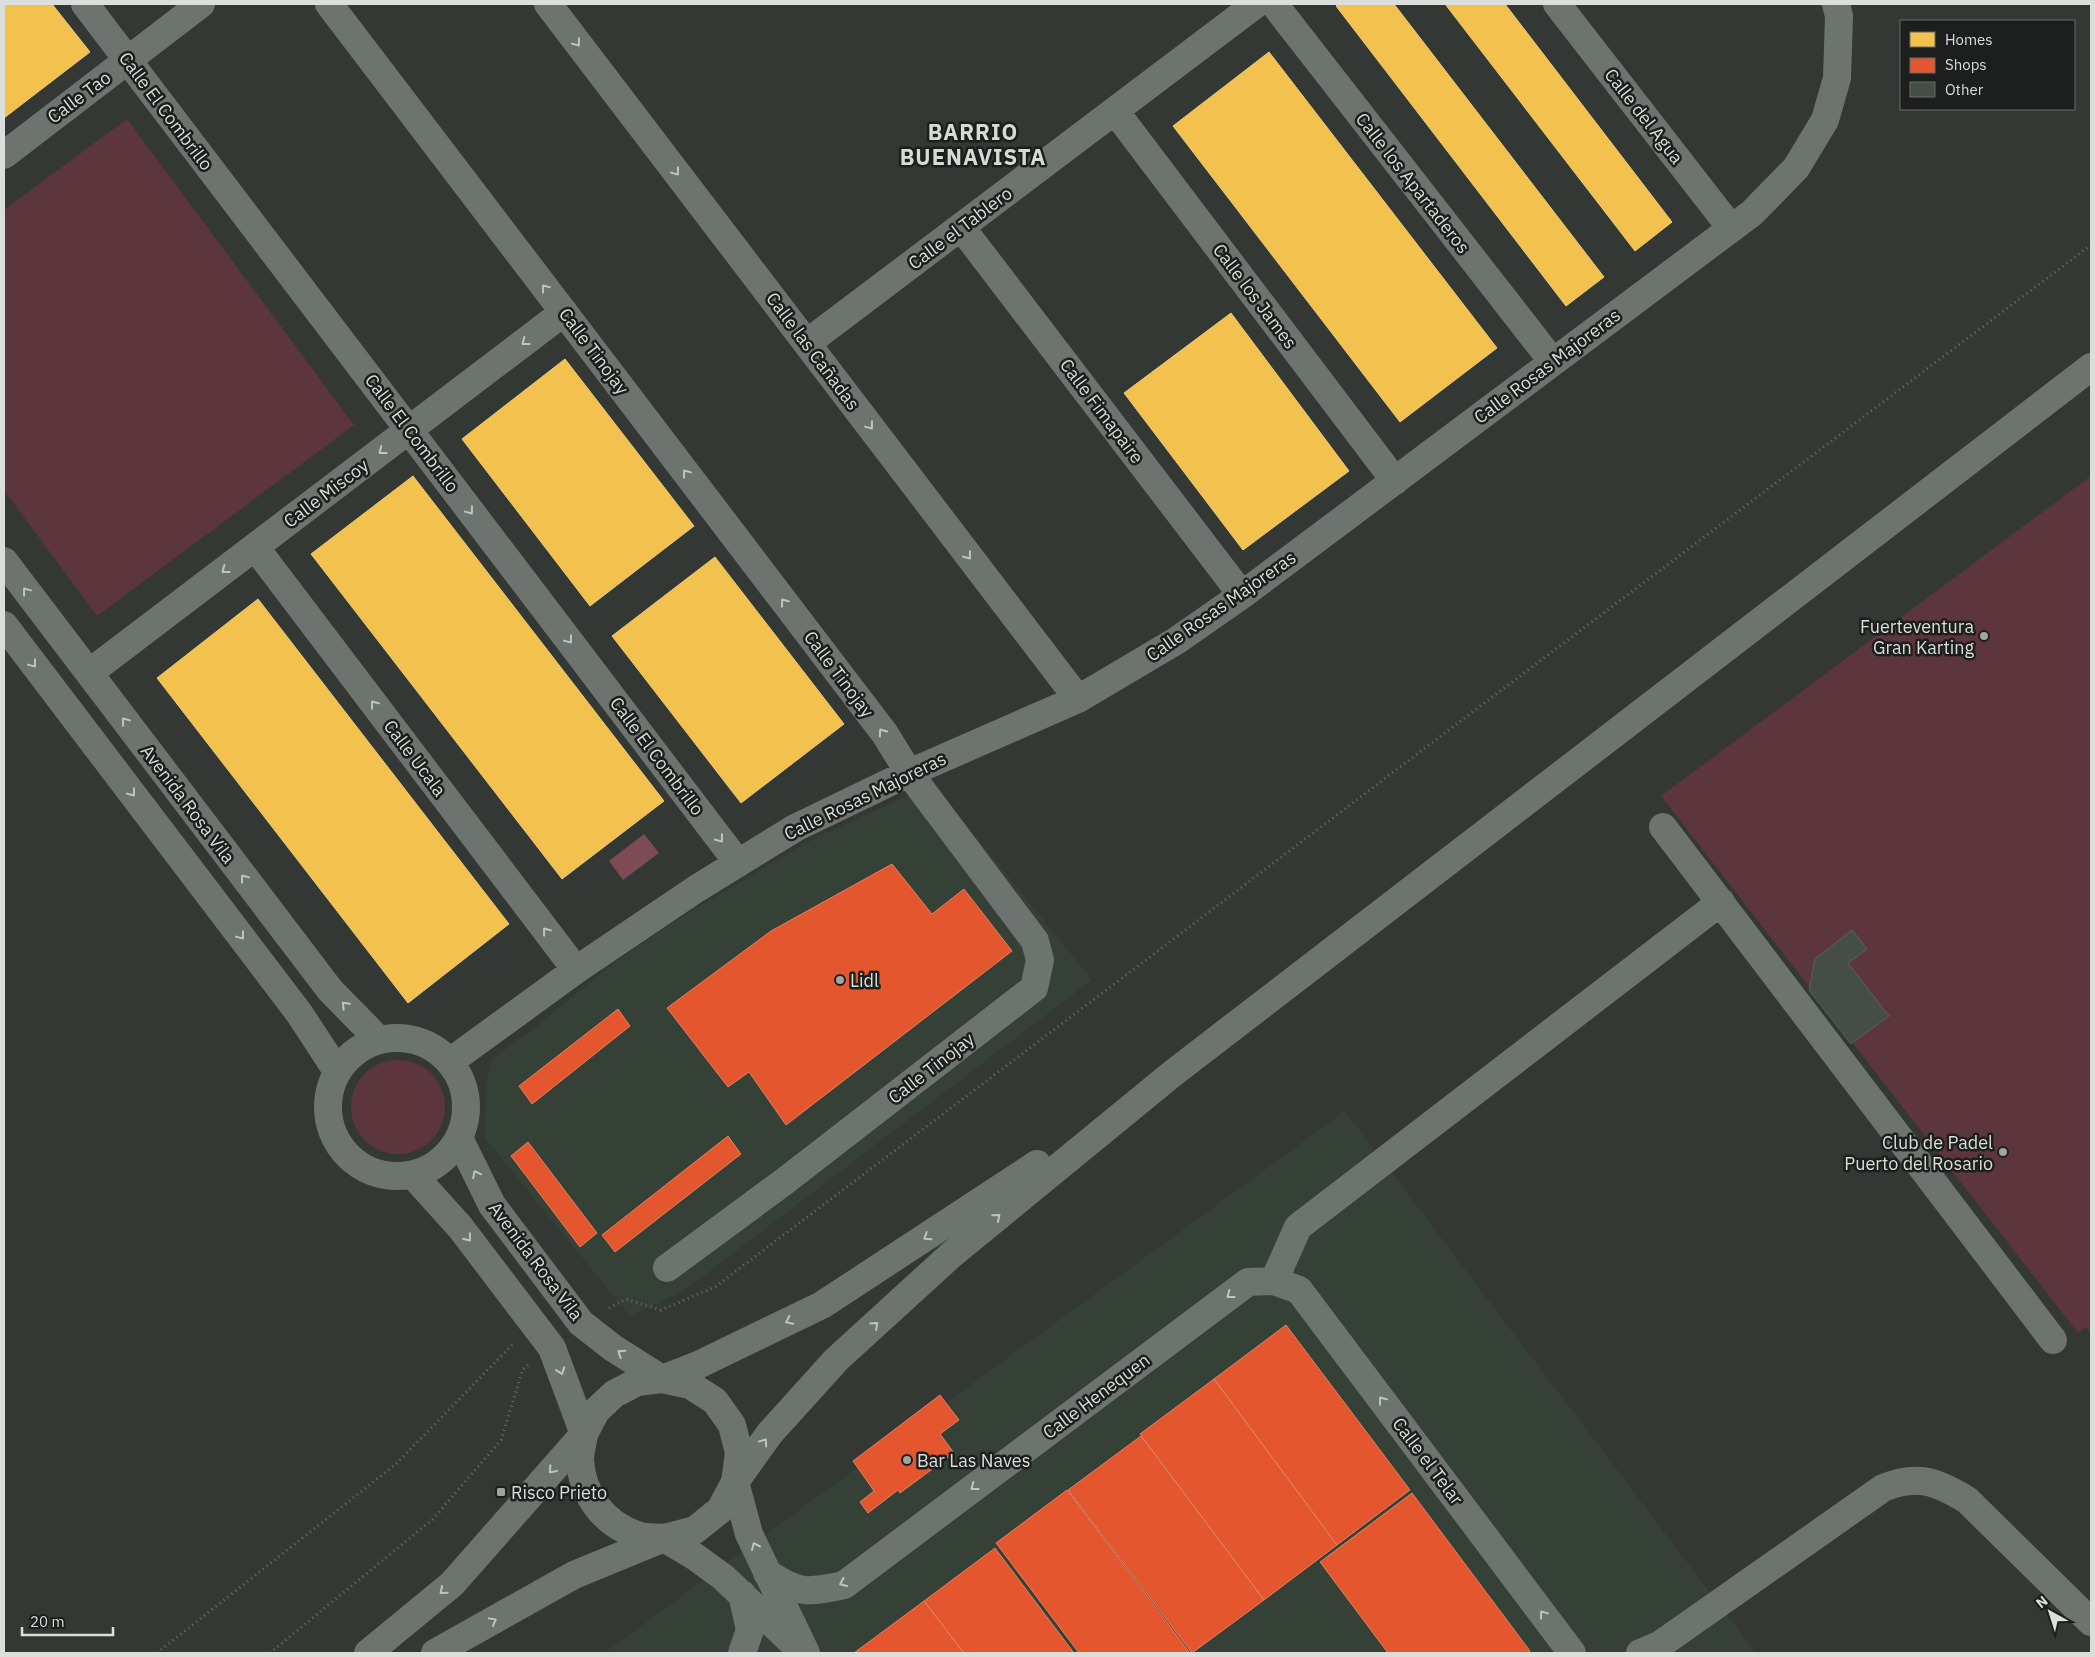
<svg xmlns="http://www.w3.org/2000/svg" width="2095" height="1657" viewBox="0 0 2095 1657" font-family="'IBM Plex Sans',sans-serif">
<rect width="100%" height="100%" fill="#333834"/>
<!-- built -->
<path fill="#354037" d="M933 784 1092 980 685 1290 630 1316 485 1138 486 1084 492 1059 536 1027 602 972 664 928 738 883 817 837Z
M1345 1111 1756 1653H604Z"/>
<!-- green -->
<path fill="#5d363d" d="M127 119 354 425 97 616 4 490V210Z
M2091 476V1333L2086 1327 2078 1333 1661 796Z
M351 1107a47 47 0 1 1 94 0a47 47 0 1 1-94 0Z"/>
<!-- water -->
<path fill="#7d4b54" d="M644 834 659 853 623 880 609 861Z"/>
<!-- homes -->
<path fill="#f2c14e" stroke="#ebca78" d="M4 4H52L90 52 4 118Z
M1338 4H1394L1604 277 1566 306 1336 6Z
M1445 4H1505L1672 222 1635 251Z
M1269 52 1497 348 1400 422 1173 126Z
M1231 313 1349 471 1243 550 1124 393Z
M565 359 694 526 590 606 462 439Z
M413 476 664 801 562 879 311 554Z
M715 557 844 724 741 803 612 636Z
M258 599 509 924 408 1003 157 678Z"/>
<!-- shops -->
<path fill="#e4572e" stroke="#e18062" d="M892 864 932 914 964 889 1012 951 786 1125 749 1072 728 1087 667 1008 771 931Z
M618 1009 630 1026 532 1104 519 1086Z
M728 1136 741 1154 615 1252 602 1235Z
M528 1142 597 1233 580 1247 511 1156Z
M1286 1325 1410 1490 1337 1545 1214 1379Z
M1214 1379 1337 1545 1264 1600 1140 1434Z
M940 1395 959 1420 940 1434 954 1453 900 1493 898 1490 868 1513 860 1502 874 1491 853 1461Z
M1141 1436 1264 1600 1192 1653 1068 1490Z
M1067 1490 1190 1653H1079L996 1543Z
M1412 1493 1530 1651 1528 1653H1388L1320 1562Z
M995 1548 1074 1653H964L924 1601Z
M924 1601 964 1653H854Z"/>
<!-- building -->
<path fill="#444e46" stroke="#5c5f5d" d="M1852 930 1867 949 1848 963 1889 1016 1851 1044 1809 990 1815 959Z"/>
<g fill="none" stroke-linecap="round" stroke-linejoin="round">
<!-- path -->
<path stroke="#6a6e6a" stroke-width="3" stroke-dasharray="1 4" stroke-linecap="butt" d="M609 1308 626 1299 661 1310 715 1287 1491 698 2091 245
M157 1653 396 1464 512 1345
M270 1653 433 1519 501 1440 523 1369 528 1365"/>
<!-- minor -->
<path stroke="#6d746f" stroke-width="28" d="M85 4 738 863
M329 4 885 734 909 773 1035 941 1040 960 1034 988 785 1181 667 1268
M548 4 1078 699
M1274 4 1553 362
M1557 4 1731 228
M1115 111 1395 481
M4 155 201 4
M961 227 1242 595
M807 343 1256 4
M255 547 576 970
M4 561 330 990 379 1040
M4 625 299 1013 337 1071
M89 673 564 312
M1663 827 2053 1340
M328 1107a69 69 0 1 1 138 0a69 69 0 1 1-138 0Z
M451 1061 576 970 696 889 795 828 909 773 1078 699 1176 641 1242 595 1752 213 1796 168 1825 120 1837 78 1839 16 1836 4
M459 1138 492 1205 581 1323 613 1348 662 1379
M413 1175 460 1227 552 1348 584 1434
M1274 1281 1298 1227 1721 902
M735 1482 749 1534 806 1653
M664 1538 694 1556 723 1577 794 1644
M767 1573C800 1594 806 1593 844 1585L1248 1282 1274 1281 1299 1290 1572 1653
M742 1594 750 1630 742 1653
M1640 1653 1661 1644 1883 1488C1917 1474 1936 1481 1967 1500L2091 1622"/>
<!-- major -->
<path stroke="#6d746f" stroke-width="28" d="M662 1379 690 1385 715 1401 732 1425 739 1453 735 1482
M584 1434C583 1442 580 1452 580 1460 582 1495 604 1524 637 1535 645 1538 655 1537 664 1538
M368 1653 452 1584 584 1434 596 1411 614 1394 637 1382 662 1379 698 1365 822 1305 1037 1164
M435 1653 574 1575 664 1538 695 1530 720 1510 735 1482 770 1433 836 1360 951 1255 1172 1074 2091 367"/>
</g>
<!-- one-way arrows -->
<defs><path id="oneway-chevron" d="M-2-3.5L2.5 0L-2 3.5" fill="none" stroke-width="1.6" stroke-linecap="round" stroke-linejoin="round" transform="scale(1.25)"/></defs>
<g stroke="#bfc4c0">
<use href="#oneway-chevron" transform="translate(577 43) rotate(53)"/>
<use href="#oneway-chevron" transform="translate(676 172) rotate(53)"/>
<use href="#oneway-chevron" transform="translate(545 288) rotate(-127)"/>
<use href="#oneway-chevron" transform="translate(525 342) rotate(143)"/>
<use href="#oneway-chevron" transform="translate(870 426) rotate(53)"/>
<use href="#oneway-chevron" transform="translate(382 451) rotate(143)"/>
<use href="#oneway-chevron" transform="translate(686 473) rotate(-127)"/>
<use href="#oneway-chevron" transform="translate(470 511) rotate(53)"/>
<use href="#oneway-chevron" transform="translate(968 556) rotate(53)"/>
<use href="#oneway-chevron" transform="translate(225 570) rotate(143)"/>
<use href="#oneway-chevron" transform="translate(26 591) rotate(-127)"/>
<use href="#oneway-chevron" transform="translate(784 602) rotate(-127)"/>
<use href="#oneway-chevron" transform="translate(569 640) rotate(53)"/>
<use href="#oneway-chevron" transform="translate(33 664) rotate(53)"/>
<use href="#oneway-chevron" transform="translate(374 704) rotate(-127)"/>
<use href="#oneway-chevron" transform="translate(125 721) rotate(-127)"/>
<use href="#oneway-chevron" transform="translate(882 732) rotate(-125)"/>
<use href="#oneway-chevron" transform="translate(132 793) rotate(53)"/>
<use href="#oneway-chevron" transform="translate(720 839) rotate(53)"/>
<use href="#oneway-chevron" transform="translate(244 878) rotate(-127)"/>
<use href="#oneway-chevron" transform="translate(546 931) rotate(-127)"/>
<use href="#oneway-chevron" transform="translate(241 936) rotate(53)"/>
<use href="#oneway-chevron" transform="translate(345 1005) rotate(-135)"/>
<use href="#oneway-chevron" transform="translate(476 1174) rotate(-116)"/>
<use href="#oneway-chevron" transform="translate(997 1217) rotate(-40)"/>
<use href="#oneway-chevron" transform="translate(927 1237) rotate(147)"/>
<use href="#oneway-chevron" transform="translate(468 1238) rotate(52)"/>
<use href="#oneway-chevron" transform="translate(1230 1295) rotate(143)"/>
<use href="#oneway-chevron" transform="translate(789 1321) rotate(154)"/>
<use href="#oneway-chevron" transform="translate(875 1325) rotate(-42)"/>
<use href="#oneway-chevron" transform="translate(621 1353) rotate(-147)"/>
<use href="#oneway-chevron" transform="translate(561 1371) rotate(70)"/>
<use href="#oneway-chevron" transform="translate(1382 1400) rotate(-127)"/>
<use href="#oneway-chevron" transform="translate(764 1442) rotate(-55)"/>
<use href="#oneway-chevron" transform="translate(552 1470) rotate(131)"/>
<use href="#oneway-chevron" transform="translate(974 1487) rotate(143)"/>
<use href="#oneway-chevron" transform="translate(755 1546) rotate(-114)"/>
<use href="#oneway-chevron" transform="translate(843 1583) rotate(155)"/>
<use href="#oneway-chevron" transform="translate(443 1591) rotate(140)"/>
<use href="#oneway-chevron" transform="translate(1543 1614) rotate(-127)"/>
<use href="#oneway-chevron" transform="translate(493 1621) rotate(-29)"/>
</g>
<!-- markers -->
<g fill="#a0a5a1" stroke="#1c1f1d" stroke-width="2">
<circle cx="1984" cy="636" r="5"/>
<circle cx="840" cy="980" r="5"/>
<circle cx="2003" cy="1152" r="5"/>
<circle cx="907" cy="1460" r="5"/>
<rect x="496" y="1487" width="10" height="10" rx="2.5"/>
</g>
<g text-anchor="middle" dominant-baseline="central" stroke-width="5" stroke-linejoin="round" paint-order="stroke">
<!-- street labels -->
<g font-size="18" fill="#dadfdb" stroke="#1c1f1d">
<text transform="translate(79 97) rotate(-37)">Calle Tao</text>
<text transform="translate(166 111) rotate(53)">Calle El Combrillo</text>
<text transform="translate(1644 116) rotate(52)">Calle del Agua</text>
<text transform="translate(1413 183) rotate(52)">Calle los Apartaderos</text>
<text transform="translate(960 228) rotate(-37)">Calle el Tablero</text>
<text transform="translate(1255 296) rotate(53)">Calle los James</text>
<text transform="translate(594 351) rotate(53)">Calle Tinojay</text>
<text transform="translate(813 351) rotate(53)">Calle las Cañadas</text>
<text transform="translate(1547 366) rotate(-37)">Calle Rosas Majoreras</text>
<text transform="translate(1102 411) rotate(53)">Calle Fimapaire</text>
<text transform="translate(412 433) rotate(53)">Calle El Combrillo</text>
<text transform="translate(326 493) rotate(-37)">Calle Miscoy</text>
<text transform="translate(1221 606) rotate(-35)">Calle Rosas Majoreras</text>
<text transform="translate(839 674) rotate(53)">Calle Tinojay</text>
<text transform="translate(657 756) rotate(53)">Calle El Combrillo</text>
<text transform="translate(415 758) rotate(53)">Calle Ucala</text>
<text transform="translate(865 796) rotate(-26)">Calle Rosas Majoreras</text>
<text transform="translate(188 804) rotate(53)">Avenida Rosa Vila</text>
<text transform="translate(931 1068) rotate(-38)">Calle Tinojay</text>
<text transform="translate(536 1261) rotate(53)">Avenida Rosa Vila</text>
<text transform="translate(1096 1396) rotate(-37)">Calle Henequen</text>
<text transform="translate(1428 1461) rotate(53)">Calle el Telar</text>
</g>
<!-- poi labels -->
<g font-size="18" fill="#dadfdb" stroke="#1c1f1d" text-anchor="start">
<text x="1974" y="626" text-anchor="end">Fuerteventura<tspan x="1974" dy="21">Gran Karting</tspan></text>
<text x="850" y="980">Lidl</text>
<text x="1993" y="1142" text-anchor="end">Club de Padel<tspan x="1993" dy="21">Puerto del Rosario</tspan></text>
<text x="917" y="1460">Bar Las Naves</text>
<text x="511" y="1492">Risco Prieto</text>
</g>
<!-- district labels -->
<g font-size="22" font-weight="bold" letter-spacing="1" fill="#d4ddd5" stroke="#1c1f1d">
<text x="973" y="131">BARRIO<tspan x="973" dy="25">BUENAVISTA</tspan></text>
</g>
</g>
<!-- border -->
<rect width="2095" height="1657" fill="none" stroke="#dadfdb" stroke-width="10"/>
<!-- legend -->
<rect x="1900" y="20" width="175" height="90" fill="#1c1f1d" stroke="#686c69"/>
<rect x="1910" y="32" width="25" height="15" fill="#f2c14e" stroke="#686c69"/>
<text x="1945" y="45" font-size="15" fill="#dadfdb">Homes</text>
<rect x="1910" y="58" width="25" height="15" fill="#e4572e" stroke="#686c69"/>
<text x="1945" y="70" font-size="15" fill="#dadfdb">Shops</text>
<rect x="1910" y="82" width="25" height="15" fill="#444e46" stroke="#686c69"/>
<text x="1945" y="95" font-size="15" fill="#dadfdb">Other</text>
<!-- north arrow -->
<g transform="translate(2050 1612) rotate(321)" stroke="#1c1f1d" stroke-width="4" paint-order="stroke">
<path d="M0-4L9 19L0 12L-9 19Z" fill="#dadfdb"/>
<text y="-8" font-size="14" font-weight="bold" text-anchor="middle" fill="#dadfdb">N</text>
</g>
<!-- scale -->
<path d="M22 1627v8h91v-8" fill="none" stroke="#dadfdb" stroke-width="2.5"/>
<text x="30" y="1627" font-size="15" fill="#dadfdb" stroke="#1c1f1d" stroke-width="4" paint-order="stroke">20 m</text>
</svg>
